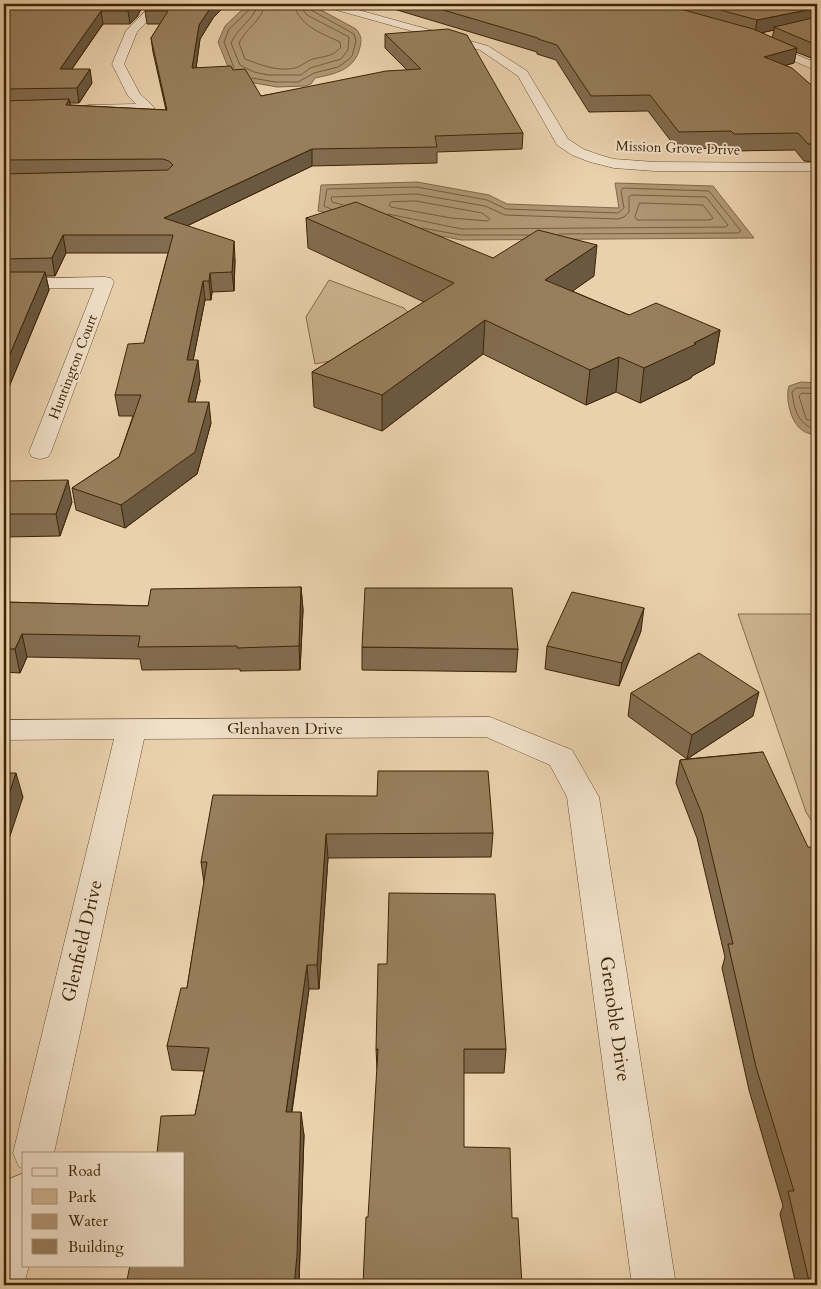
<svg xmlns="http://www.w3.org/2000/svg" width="821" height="1289" viewBox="0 0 821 1289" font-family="Cardo,serif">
<rect width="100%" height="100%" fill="#ead1ad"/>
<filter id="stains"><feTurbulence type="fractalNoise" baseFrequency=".004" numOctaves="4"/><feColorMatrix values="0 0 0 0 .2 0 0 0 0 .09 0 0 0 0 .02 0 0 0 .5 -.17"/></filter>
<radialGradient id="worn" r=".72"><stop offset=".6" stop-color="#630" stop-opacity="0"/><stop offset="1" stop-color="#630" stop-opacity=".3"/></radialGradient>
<!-- green -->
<path fill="#cdb490" stroke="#866c4a" d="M329 280 404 308 418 322 350 357 315 364 306 317Z
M738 614H817V830L806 812Z"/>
<!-- water -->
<path fill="#b09674" stroke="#826847" d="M248 4H310L356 29C361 35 362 39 360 47 355 70 335 74 315 78L311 84 305 86 277 87 249 82 230 72 218 42 225 26Z
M417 182 489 195 507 204 619 208 615 183 713 186 754 238 461 240 318 211 321 185Z
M801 382 817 383V435C812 434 807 434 802 430 791 423 785 398 789 386Z"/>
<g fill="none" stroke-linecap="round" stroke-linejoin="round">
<!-- shore -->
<path stroke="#775d3c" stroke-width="1" d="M258 4C254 20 237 28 231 43L240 65 254 72 268 75H301L310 68 341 59 348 50 349 37 307 15 303 10 302 4
M265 4C262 21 246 28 239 43L245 59C261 65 278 72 295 68 302 66 306 61 313 59 324 56 333 57 341 47L340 42C321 33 299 26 294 4
M234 68 224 42 229 29 250 9 251 4
M252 78 275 82H298L314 73 338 67 348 60 352 56 356 41 354 34 311 10 308 4
M416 201 482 213 490 219 488 221 451 218 391 207 389 205 391 202Z
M640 203 703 205 713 218 710 220H637L635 217Z
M343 205 332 202 331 197 416 194 485 206 505 215 618 219 624 217 629 212V197L631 195 706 197 728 225 726 227 462 229 388 214
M331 209 324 206 327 189 417 187 487 200 506 209 618 213 624 208 621 191 623 188 709 191 741 231 738 233 559 234
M422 228 461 235H529
M817 388H796L792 392C794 409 798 425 817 430
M817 394 802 393 799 396 806 419 817 423"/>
<defs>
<path id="minor" d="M152 4H163L137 32 124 64 140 94 155 108 148 112H83L81 109 88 105 136 104 128 96 112 64 126 31Z
M321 4H337L488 46 527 71 568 139 583 149 600 155 614 159 655 162 817 163V171H655L614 168 590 162 572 155 557 145 518 76 480 50 322 6Z
M761 40 817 63V71L757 45 755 43Z
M105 277 111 278 114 282 51 452 48 457 40 459 32 457 29 452 94 288 4 289V279Z
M490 717 572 750 599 797 676 1285H632L567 797 550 765 486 737 144 739 54 1153H24V1169L19 1167 13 1153 114 739 4 740V720Z
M24 1173V1265H29L24 1285H4V1191L9 1179Z"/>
</defs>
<!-- minor casing -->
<use href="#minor" stroke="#694f2e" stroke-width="1"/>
<!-- minor -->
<use href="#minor" fill="#f1e1ca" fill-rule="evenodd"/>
</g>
<!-- wall -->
<path fill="#826c4f" stroke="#3e2404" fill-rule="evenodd" d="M4 4H150L144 10 143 5 137 17 130 24H103L72 69 92 83 79 103H70V105L166 110 153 52 151 38 160 24H147L145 11 152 4H227L213 18 200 39 196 68 233 70 261 96 407 70 385 48V34L523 133 522 149 437 152V163L312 166 187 226 235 259 234 291 212 292 211 300H205L193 360 200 381 195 402 211 423 197 474 125 528 76 510 72 488 119 457 133 416H119L115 395 144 343 168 253H66L55 276H46L49 290 4 399Z
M377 4H817V57L811 58 796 52 794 63 786 65 817 90V177L814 173 816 162 804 161 795 150 732 151 729 148 677 149 648 111 589 112 556 60 537 54V52ZM774 30 772 38 761 33Z
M306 218 493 258 594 276 572 291 629 315 720 330 714 364 692 376 691 378 640 403 616 392 586 405 483 354 382 431 314 407 312 372 424 302 308 248Z
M817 449V481L813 469Z
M4 481 72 502 60 536 4 537Z
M301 587 303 610 300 670 240 671V669L142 670 140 659 27 657 20 673 4 672V602L148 606Z
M641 631 619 686 545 669 547 646Z
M362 647 518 649 516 672 362 670Z
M631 693 753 716 687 759 763 752 817 1285H796L780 1214 783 1206 749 1090 722 968 725 957 697 838 676 783 680 760 687 759 628 716Z
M377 796 493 833 491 857 328 858 319 989H309L292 1112 304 1135 299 1285H126L184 1265 195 1115 204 1071 172 1070 167 1046 187 988 204 883 201 862Z
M376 1049H506L504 1073H464L377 1069Z"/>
<!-- shaded-wall -->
<path fill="#6a5840" stroke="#3e2404" d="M135 4H143V5L137 17 130 24 128 11Z
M143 4H150L144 10Z
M213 4H227L213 18 200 39 194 83 192 68 199 25Z
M817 8V21L774 27V30L755 34 757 20Z
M101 11 103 24 62 83 60 69Z
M817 43V57L811 58 814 44Z
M797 48 794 63 761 72 764 57Z
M90 69 92 83 79 103 77 88Z
M69 99 72 115 66 105Z
M312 149V166L168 235 164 218Z
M63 235 66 253 55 276 52 258Z
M234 241 235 259 234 291 232 272Z
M597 245 594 276 543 312 545 280Z
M45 272 49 290 4 399V368Z
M210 273 212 292 211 300 209 281Z
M203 281 205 300 189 381 187 360Z
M485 320 483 354 382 431V395Z
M720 330 714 364 692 376 691 378 640 403 644 368Z
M619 357 616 392 586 405 590 370Z
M198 360 200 381 190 423 188 402Z
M209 402 211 423 197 474 125 528 121 505Z
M68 480 72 502 60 536 56 514Z
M301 587 303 610 300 670 299 646Z
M644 608 641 631 619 686 622 663Z
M22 634 27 657 20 673 15 649Z
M759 692 753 716 687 759 692 735Z
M16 773 23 797 4 854V809Z
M326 834 328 858 319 989 317 965Z
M307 965 309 989 288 1136 286 1112Z
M301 1112 304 1135 299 1279V1285H294Z"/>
<!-- building -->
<path fill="#977e5c" stroke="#3e2404" d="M4 4H136L128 11H101L60 69H90L77 88 4 89Z
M152 4H213L199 25 192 68 231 66 233 70 245 69 261 96 386 71 421 69 385 34 448 29 467 35 523 133 435 136 437 147 312 149 164 218 234 241 232 272 210 273 209 281H203L187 360H198L188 402H209L195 452 121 505 72 488 119 457 141 395H115L128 344 144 343 173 235H63L52 258 4 259V174L168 170 173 165 169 161 163 159 4 160V101L69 99 66 105 167 110 151 38 168 11H145Z
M423 4H662L753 29 797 48 764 57 792 68 817 90V144H808L798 133 734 134 731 131 679 132 650 95 591 96 557 45 538 39V38Z
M699 4H817V8L757 20Z
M817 17V43L814 44 774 27Z
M356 202 493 258 538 230 597 245 545 280 629 315 656 303 720 330 694 343 696 344 644 368 619 357 590 370 485 320 382 395 312 372 454 283 306 218Z
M4 272H45L4 368Z
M68 480 56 514H4V481Z
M301 587 299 646 237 648V646L138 647 140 636 22 634 15 649H4V602L148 606 151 589Z
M365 588H512L518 649 362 647Z
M572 592 644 608 622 663 547 646Z
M699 653 759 692 692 735 631 693Z
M763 752 808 847H817V1285H810L788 1191H794L756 1067 728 944H733L702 814 680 760Z
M378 771H488L493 833 326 834 317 965H307L286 1112H301L297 1256 294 1285H126L130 1265H184V1153H157L161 1116 195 1115 209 1048 167 1046 181 988H187L207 862H201L213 795 377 796Z
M4 773H16L4 809Z
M389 893 495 894 506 1049H464V1147L510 1148 512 1218H518L522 1285H363L366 1217H368L378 1049H376L378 964H387Z"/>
<g text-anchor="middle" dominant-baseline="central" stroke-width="4" stroke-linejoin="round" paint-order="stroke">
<!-- far-street labels -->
<g font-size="14" fill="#3e2404" stroke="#f1e1ca">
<text transform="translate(678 148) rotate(2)">Mission Grove Drive</text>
<text transform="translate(73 367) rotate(-69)">Huntington Court</text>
</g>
<!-- street labels -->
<g font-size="16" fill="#3e2404" stroke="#f1e1ca">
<text x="285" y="729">Glenhaven Drive</text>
</g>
<!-- near-street labels -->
<g font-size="19" fill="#3e2404" stroke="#f1e1ca">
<text transform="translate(82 941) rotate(-77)">Glenfield Drive</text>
<text transform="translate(615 1019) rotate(82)">Grenoble Drive</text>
</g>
</g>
<!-- margin -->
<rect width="821" height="1289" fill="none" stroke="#ead1ad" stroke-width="20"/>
<rect x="5" y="5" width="811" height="1279" fill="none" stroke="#3e2404" stroke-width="2.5"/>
<rect x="10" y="10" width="801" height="1269" fill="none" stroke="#3e2404"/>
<!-- legend -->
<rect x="22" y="1152" width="162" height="115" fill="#f1e1ca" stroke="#a9957b"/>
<rect x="32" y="1168" width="25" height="8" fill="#f1e1ca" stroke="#a9957b"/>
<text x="68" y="1176" font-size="15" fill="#3e2404">Road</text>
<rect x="32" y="1189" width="25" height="15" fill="#cdb490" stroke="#a9957b"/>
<text x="68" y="1202" font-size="15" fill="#3e2404">Park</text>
<rect x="32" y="1214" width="25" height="15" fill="#b09674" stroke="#a9957b"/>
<text x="68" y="1226" font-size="15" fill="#3e2404">Water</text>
<rect x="32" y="1239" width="25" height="15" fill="#977e5c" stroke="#a9957b"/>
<text x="68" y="1252" font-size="15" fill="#3e2404">Building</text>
<rect width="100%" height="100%" filter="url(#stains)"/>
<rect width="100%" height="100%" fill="url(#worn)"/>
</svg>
